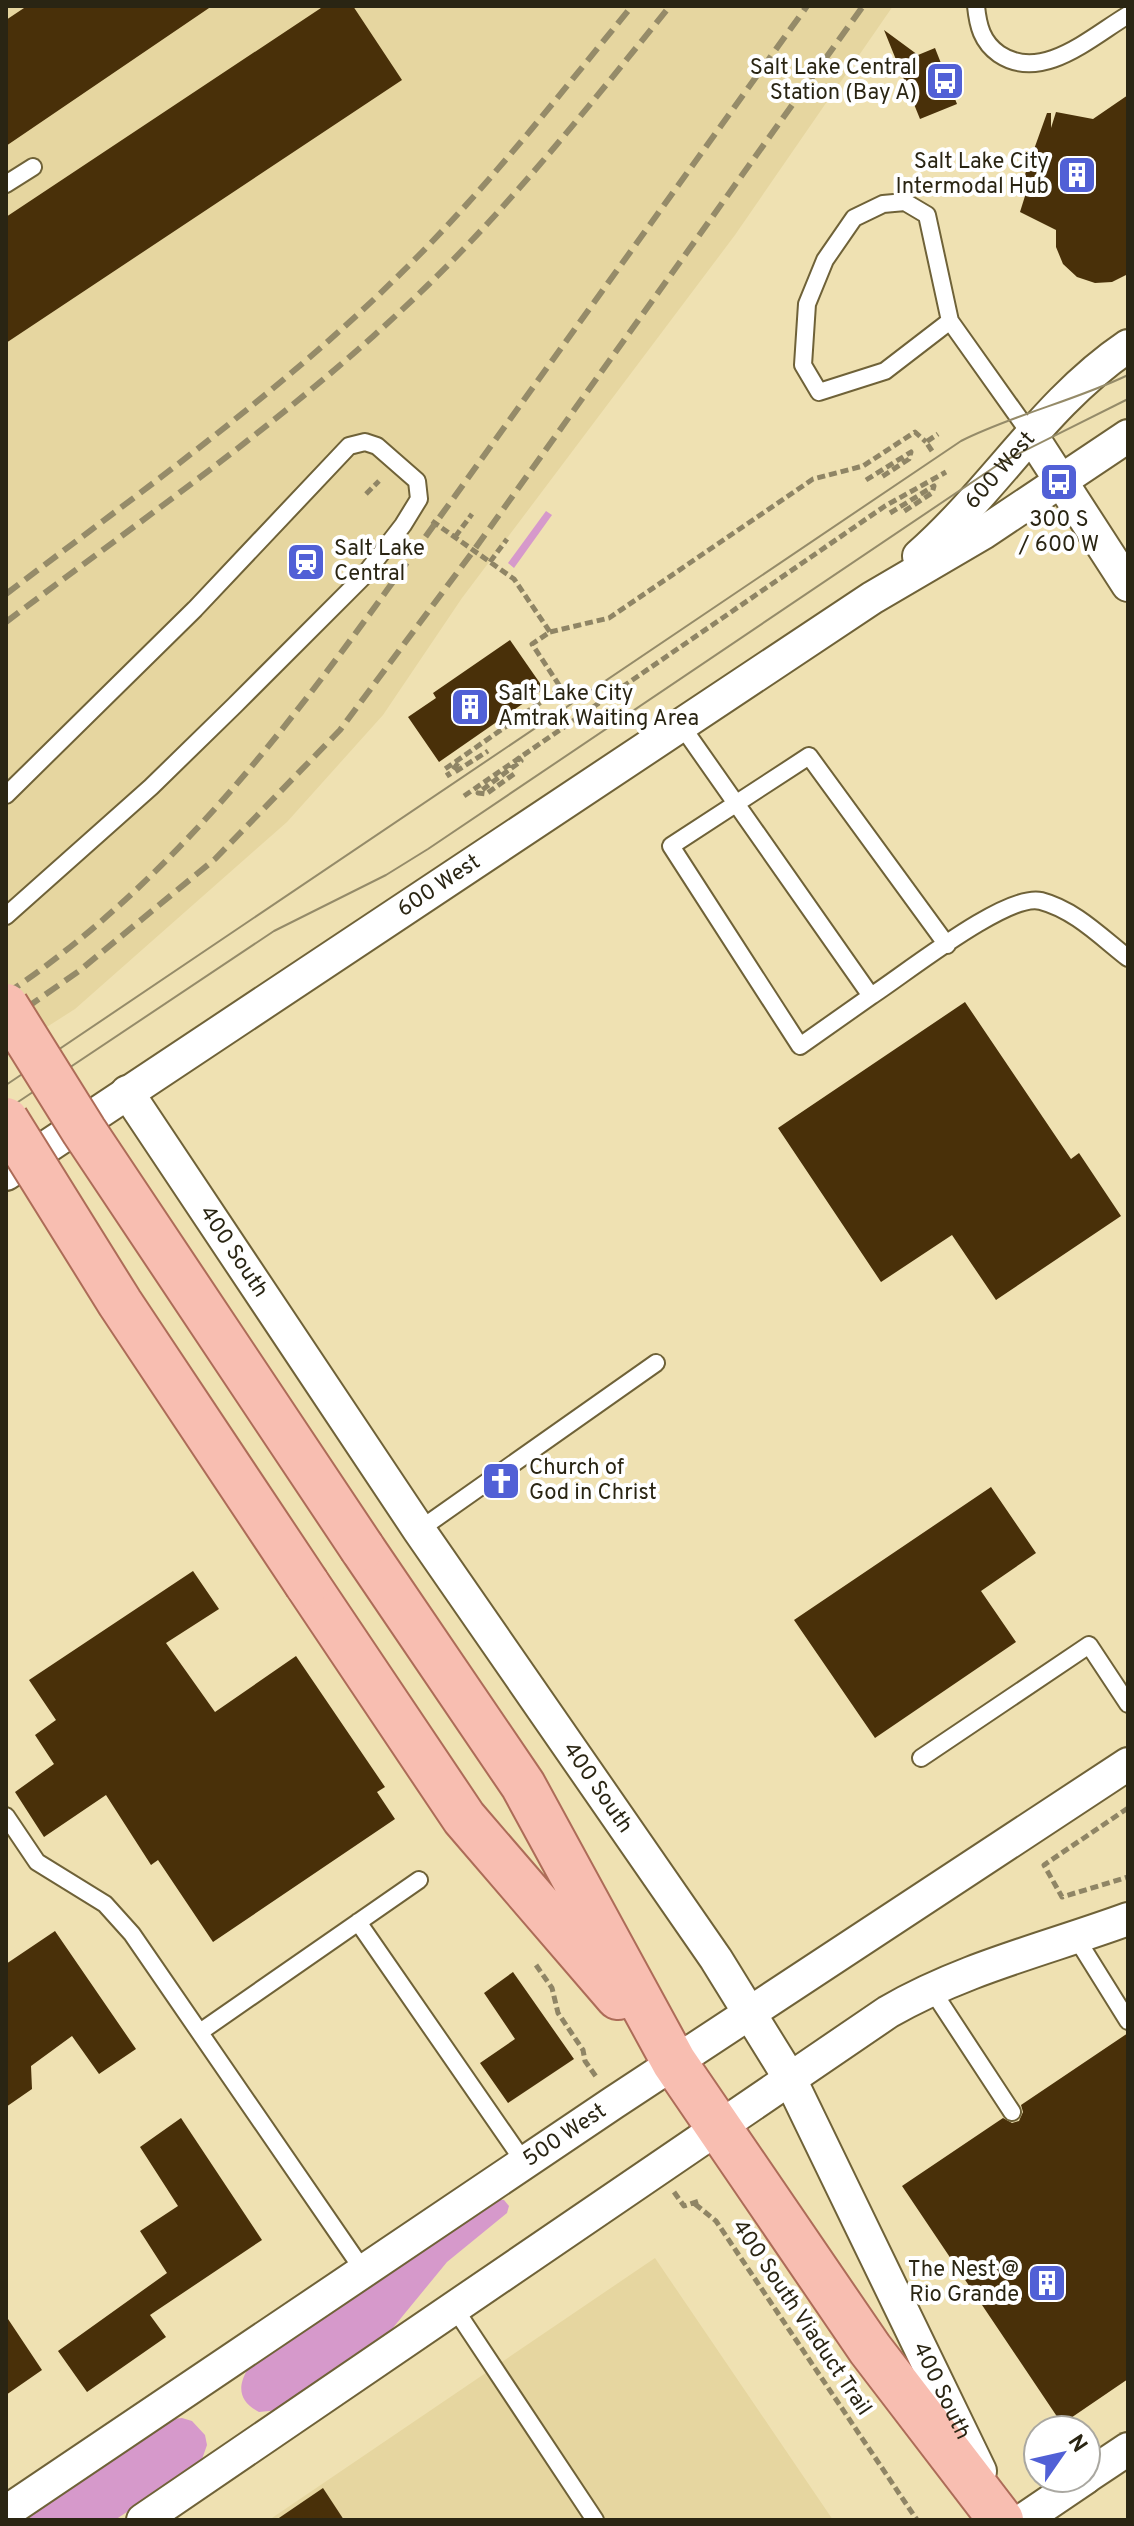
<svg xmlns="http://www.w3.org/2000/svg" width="1134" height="2526" viewBox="0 0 1134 2526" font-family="Overpass,sans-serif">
<rect width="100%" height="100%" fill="#efe1b2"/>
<!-- built -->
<path fill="#e6d6a0" d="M6 6H893L735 235 462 598 383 715 287 822 75 1009 6 1053Z
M655 2258 833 2520H269Z"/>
<!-- green -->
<path fill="#d699cb" d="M546 511 552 515 514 568 508 563Z
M497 2199 504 2200 509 2206 507 2213 447 2262 392 2329 367 2351 279 2410 259 2412C238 2401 237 2386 249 2367Z
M182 2418 192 2421 205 2435 207 2445 201 2462 115 2520H22L172 2419Z"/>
<!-- building -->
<path fill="#493009" d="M27 6H212L6 146V20Z
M324 6H353L402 80 6 343V217Z
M884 30 918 55 935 48 957 104 920 119Z
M1128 95V274L1112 282 1095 283 1077 277 1063 264 1056 247V230L1020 212 1025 196 1018 194 1047 113H1051V128L1056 112 1093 119Z
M510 640 544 689 439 762 408 717 436 698 433 693Z
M965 1002 1071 1159 1079 1153 1121 1216 996 1300 952 1235 881 1282 778 1128Z
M991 1487 1036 1553 981 1591 1016 1642 875 1738 794 1620Z
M193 1571 219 1609 166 1643 215 1712 296 1656 385 1787 377 1792 395 1819 213 1942 158 1860 151 1865 106 1795 44 1837 15 1792 54 1764 35 1735 56 1720 29 1680Z
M55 1931 136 2049 99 2074 72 2036 31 2066 32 2089 6 2107V1964Z
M513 1972 574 2059 508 2103 480 2063 515 2039 484 1993Z
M1128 2033V2379L1062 2424 902 2186 1003 2118 1012 2123 1019 2121 1023 2112 1021 2105Z
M181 2118 262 2240 150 2315 166 2337 87 2392 58 2351 167 2273 140 2231 178 2206 140 2147Z
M6 2316 42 2370 6 2395Z
M323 2488 344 2520H276Z"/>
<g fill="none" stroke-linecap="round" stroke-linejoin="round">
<defs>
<path id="lane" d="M976 6C978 26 982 42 999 54 1042 83 1091 37 1128 15
M6 184 33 167
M950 321 885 371 819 392 803 365 807 304 825 260 854 218 883 204 905 202 927 215 950 321 1031 435
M681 725 871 996C904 975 1007 892 1041 901 1075 910 1101 937 1128 958
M6 795 195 609 349 446 365 442 377 446 417 481 419 499 403 525 362 578 234 706 151 787 6 916
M871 996 800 1046 671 846 809 756 947 945
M419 1530 656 1363
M921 1758 1089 1645 1128 1704
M6 1816 37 1862 105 1904 132 1934 363 2270
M358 1922 524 2162
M1075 1936 1128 2021
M930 1987 1012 2112
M200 2032 419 1880
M455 2309 595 2520"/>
<g id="street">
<path d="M1031 435 1128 585"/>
<path id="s1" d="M919 556C994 490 1045 402 1128 346"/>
<path id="s2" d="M127 1092 419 1530 716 1959 789 2077 980 2471"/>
<path id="s3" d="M6 1174 872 598 983 533 1128 436"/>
<path d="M1086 2477 1128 2449"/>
<path id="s4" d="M6 2512 613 2103 1128 1764"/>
<path d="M143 2520 888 2012C964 1968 1046 1949 1128 1919"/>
<path d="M1023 2520 1085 2478"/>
</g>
<path id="primary" d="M362 1548 523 1785 674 2062 870 2349 1001 2520
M307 1584 464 1818 618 1997"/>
</defs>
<!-- lane casing -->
<use href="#lane" stroke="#6f6238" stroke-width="20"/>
<!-- street casing -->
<use href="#street" stroke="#6f6238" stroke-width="36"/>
<!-- primary casing -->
<use href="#primary" stroke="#ad6c58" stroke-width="48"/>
<!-- path -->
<path stroke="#8f8565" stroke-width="5" stroke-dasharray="8 4" stroke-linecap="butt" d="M932 451 926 442 938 434
M866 480 911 452 909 459 880 478
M366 494 379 481
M890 513 934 486 932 493 903 512
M432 521 514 579 550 632 532 644 561 688 445 769 450 777
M455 537 472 514
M490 562 507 539
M550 632 609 618 813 479 863 466 915 432 926 442
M458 763 453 770 455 772 488 751
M514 774 486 794 478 793 521 761 518 757
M464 796 885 506 946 472
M1128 1808 1044 1865 1062 1897 1128 1877
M536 1965 552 1988 558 2013 583 2050 585 2061 597 2078
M674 2192 684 2206 699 2201
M695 2204 716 2221 917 2520"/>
<!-- lane -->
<use href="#lane" stroke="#fff" stroke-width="16"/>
<!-- street -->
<use href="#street" stroke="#fff" stroke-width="32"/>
<!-- primary -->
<use href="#primary" stroke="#f8beb1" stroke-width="44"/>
<!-- tram -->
<path stroke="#958b69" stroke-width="2" d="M6 1085 961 441C1015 414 1074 401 1128 375
M6 1110 274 931 386 875 428 849 1002 462 1128 399"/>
<!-- rail -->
<path stroke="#958b69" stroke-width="6" stroke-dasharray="16 8" stroke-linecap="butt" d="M6 594C138 494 274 397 393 281 481 196 555 100 632 6
M6 622C149 514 299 411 428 285 516 199 592 102 670 6
M6 994C196 867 323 678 455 496 572 333 690 169 807 6
M6 1022 79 971 215 859 340 730 474 550 863 6"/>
<defs>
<path id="primary-bridge" d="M6 1006 84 1131 362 1548
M6 1120 120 1303 307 1584"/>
</defs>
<!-- primary-bridge casing -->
<use href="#primary-bridge" stroke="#ad6c58" stroke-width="48" stroke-linecap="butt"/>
<!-- primary-bridge -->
<use href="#primary-bridge" stroke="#f8beb1" stroke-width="44"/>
</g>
<!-- icons -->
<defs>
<symbol id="bus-square" viewBox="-11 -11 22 22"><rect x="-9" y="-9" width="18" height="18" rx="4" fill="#5160d6" stroke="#fff"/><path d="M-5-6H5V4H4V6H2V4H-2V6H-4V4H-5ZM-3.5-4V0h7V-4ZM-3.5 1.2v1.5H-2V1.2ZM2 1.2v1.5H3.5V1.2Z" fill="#fff"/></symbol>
<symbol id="building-square" viewBox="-11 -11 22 22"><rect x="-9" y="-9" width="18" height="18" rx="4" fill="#5160d6" stroke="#fff"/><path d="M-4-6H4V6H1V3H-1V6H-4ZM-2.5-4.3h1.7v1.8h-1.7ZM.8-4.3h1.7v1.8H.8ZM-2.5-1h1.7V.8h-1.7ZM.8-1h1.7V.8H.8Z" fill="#fff"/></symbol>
<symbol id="station-square" viewBox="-11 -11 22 22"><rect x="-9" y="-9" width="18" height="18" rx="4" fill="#5160d6" stroke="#fff"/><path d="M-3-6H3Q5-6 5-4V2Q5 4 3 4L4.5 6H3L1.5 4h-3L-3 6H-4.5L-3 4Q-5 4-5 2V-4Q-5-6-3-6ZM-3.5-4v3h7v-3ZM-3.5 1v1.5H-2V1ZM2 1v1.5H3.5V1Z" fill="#fff"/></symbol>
<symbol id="church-square" viewBox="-11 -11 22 22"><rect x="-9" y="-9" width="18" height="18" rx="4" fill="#5160d6" stroke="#fff"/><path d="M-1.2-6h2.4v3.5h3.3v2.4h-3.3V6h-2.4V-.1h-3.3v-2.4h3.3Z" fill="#fff"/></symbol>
</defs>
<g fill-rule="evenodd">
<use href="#bus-square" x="923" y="59" width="44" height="44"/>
<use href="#building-square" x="1055" y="153" width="44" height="44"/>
<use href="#bus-square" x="1037" y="460" width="44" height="44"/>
<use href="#station-square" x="284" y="540" width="44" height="44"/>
<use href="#building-square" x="448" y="685" width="44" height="44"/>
<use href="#church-square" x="479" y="1459" width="44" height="44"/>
<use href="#building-square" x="1025" y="2261" width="44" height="44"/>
</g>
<g text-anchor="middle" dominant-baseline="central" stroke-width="8" stroke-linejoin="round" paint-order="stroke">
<!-- poi labels -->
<g font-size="22" fill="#2a2513" stroke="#fff" text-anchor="end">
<text x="917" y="68">Salt Lake Central<tspan x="917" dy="25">Station (Bay A)</tspan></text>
<text x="1049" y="162">Salt Lake City<tspan x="1049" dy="25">Intermodal Hub</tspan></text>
<text x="1059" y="520" text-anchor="middle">300 S<tspan x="1059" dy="25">/ 600 W</tspan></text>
<text x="334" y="549" text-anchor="start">Salt Lake<tspan x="334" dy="25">Central</tspan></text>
<text x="498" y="694" text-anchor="start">Salt Lake City<tspan x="498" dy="25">Amtrak Waiting Area</tspan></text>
<text x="529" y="1468" text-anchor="start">Church of<tspan x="529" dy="25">God in Christ</tspan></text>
<text x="1019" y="2270">The Nest @<tspan x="1019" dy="25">Rio Grande</tspan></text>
</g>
<!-- street labels -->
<g font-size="22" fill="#2a2513" stroke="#fff">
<text stroke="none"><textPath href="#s1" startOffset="118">600 West</textPath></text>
<text stroke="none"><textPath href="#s3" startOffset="520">600 West</textPath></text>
<text stroke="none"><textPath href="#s2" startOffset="192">400 South</textPath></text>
<text stroke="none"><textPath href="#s2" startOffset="840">400 South</textPath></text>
<text stroke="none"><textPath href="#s4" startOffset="674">500 West</textPath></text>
<text transform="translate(801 2318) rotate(56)">400 South Viaduct Trail</text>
<text stroke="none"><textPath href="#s2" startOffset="1536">400 South</textPath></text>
</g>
</g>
<!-- border -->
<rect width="1134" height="2526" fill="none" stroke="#2a2513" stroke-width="16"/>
<!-- north arrow -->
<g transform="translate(1062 2454) rotate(56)"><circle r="38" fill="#ffffff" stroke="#aaa8a1" stroke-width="2"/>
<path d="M0-6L14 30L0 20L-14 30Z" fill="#5160d6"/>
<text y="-12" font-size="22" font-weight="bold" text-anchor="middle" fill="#2a2513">N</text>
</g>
</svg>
